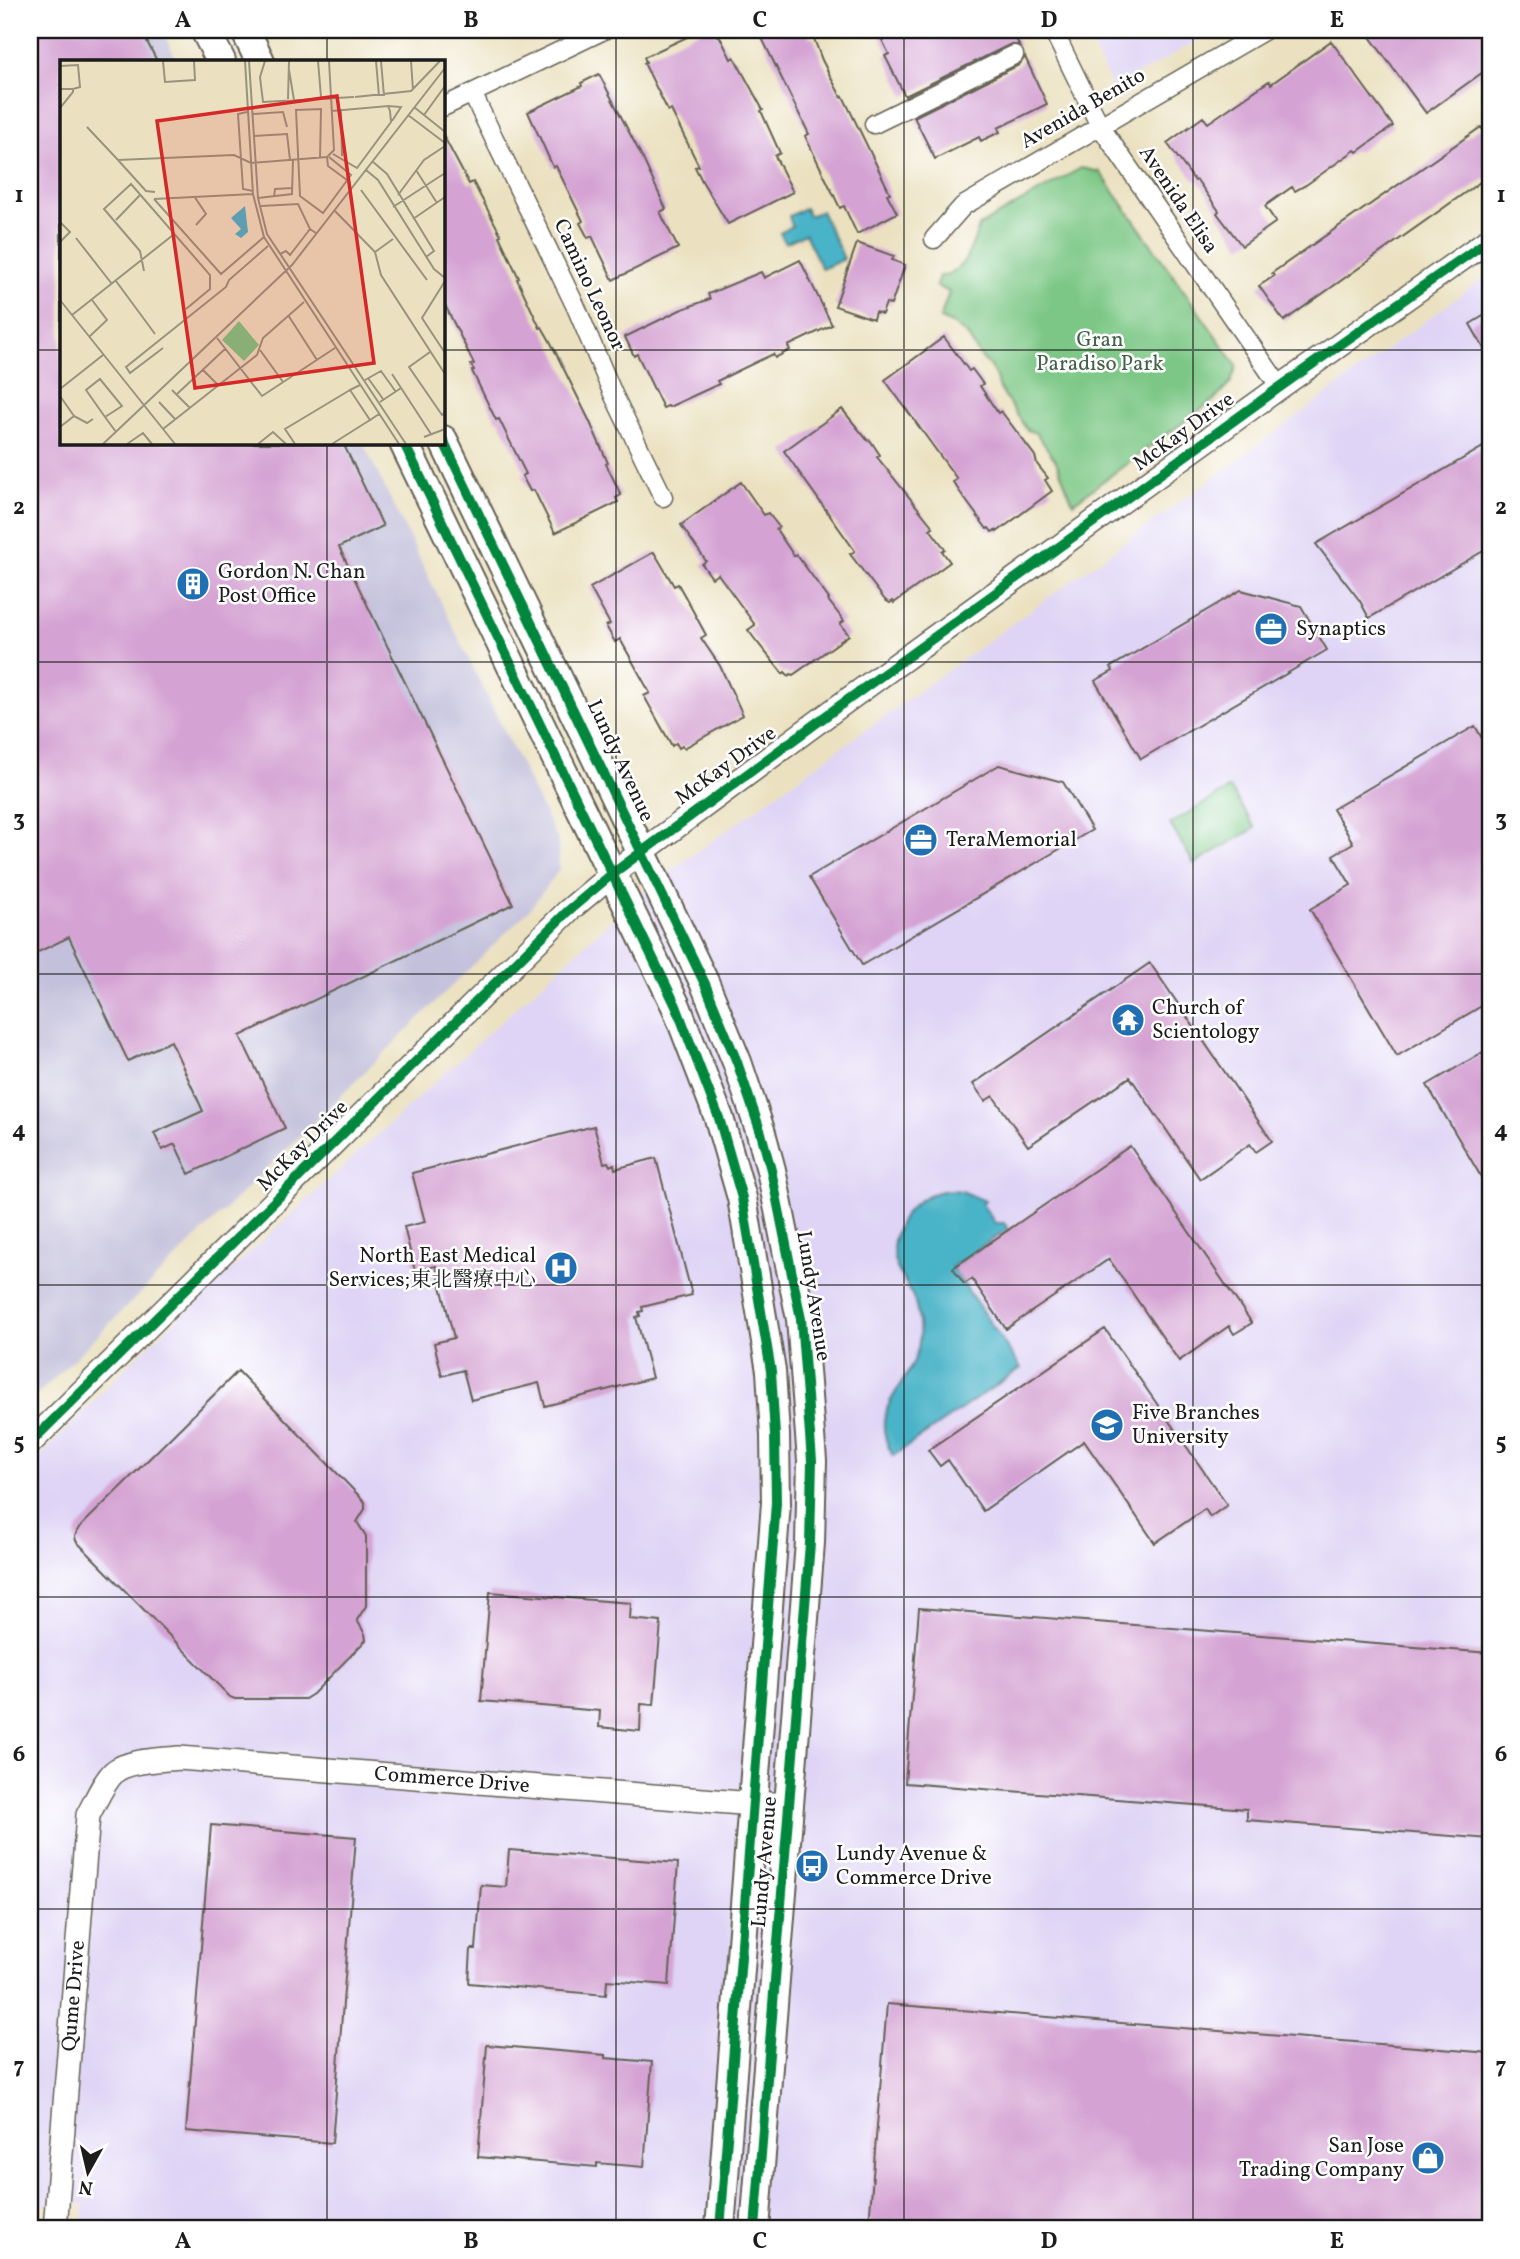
<svg xmlns="http://www.w3.org/2000/svg" width="1520" height="2259" viewBox="0 0 1520 2259" font-family="Vollkorn,'Noto Serif SC',serif">
<rect width="100%" height="100%" fill="#fff"/>
<filter id="ink" filterUnits="userSpaceOnUse"><feTurbulence type="fractalNoise" baseFrequency=".0143" numOctaves="2"/><feDisplacementMap in="SourceGraphic" scale="14" xChannelSelector="R" yChannelSelector="G"/><feConvolveMatrix kernelMatrix="1 2 1 2 8 2 1 2 1" color-interpolation-filters="sRGB"/></filter>
<filter id="wash" filterUnits="userSpaceOnUse"><feTurbulence type="fractalNoise" baseFrequency=".00686" numOctaves="4" result="noise"/><feDisplacementMap in="SourceGraphic" scale="28" xChannelSelector="R" yChannelSelector="G"/><feGaussianBlur stdDeviation="1.57" result="paint"/><feColorMatrix in="noise" values="0 0 0 0 0 0 0 0 0 0 0 0 0 0 0 0 0 1.4 0 .05"/><feComposite in="paint" operator="in"/></filter>
<g filter="url(#wash)">
<rect width="100%" height="100%" fill="#ebe1c0"/>
<!-- built -->
<path fill="#dfd4f5" d="M1084 30H1216L1113 89Z
M1490 273V2229H83L84 2204 30 2206V1467L135 1358 643 891 1226 469Z"/>
<!-- industrial -->
<path fill="#c3c0db" d="M30 30H162L177 61H61V443H363L558 841 559 870 529 910 30 1402Z"/>
<!-- green -->
<path fill="#7cc785" stroke="#4c7250" stroke-width="2" d="M1081 168 1100 172 1237 366 1230 384 1214 400 1073 503 1056 461 1036 433 1027 430 998 386 996 376 988 364 980 356 967 335 954 325 940 319 949 292 936 286 939 276C964 274 972 247 979 226Z
M1230 788 1255 828 1194 864 1170 824Z"/>
<!-- water -->
<path fill="#4ab3c8" stroke="#336872" stroke-width="2" d="M805 208 809 216 821 211 844 259 822 269 805 234 785 243 780 233 792 226 789 216Z
M949 1190 962 1191 985 1201 982 1204 995 1223H1004L1008 1229 952 1267 1021 1368 893 1456C864 1405 912 1389 919 1343 920 1329 919 1313 914 1300 911 1290 904 1281 899 1272 888 1252 894 1228 907 1212 918 1198 932 1192 949 1190Z"/>
<g id="blocks">
<!-- building -->
<path fill="#d4a2d3" d="M30 30H141L157 61H61V443H343L383 526 339 547 513 904 240 1036 285 1128 189 1174 175 1144 162 1150 154 1133 203 1111 171 1041 128 1061 69 937 30 956Z
M702 30H714L717 36 719 35 731 59 734 57 763 110 761 111 780 153 775 156 793 192 728 224 702 181 695 167 699 166 671 110 668 111 644 63 646 62 644 57Z
M758 30H807L810 38 813 36 822 60 841 97 843 96 890 193 887 194 897 213 857 234 844 206 840 208 824 175 805 136 809 134Z
M877 30H1012L1019 45H1009L905 96 885 56 889 54Z
M1365 30H1490V67L1426 113Z
M1331 41 1393 126 1357 152 1355 150 1306 185 1295 191 1292 187 1265 206 1276 222 1242 246 1217 213 1219 211 1197 180 1195 181 1167 143 1203 117 1208 123 1269 81 1271 84Z
M1025 57 1047 104 998 128 1000 132 981 141 979 137 935 159 914 117 1019 65Z
M599 74 642 157 666 209 660 212 678 248 613 280 592 236 588 238 580 223 583 221 556 166 553 167 528 112 582 86 581 83Z
M1481 127 1490 140V175L1284 321 1259 286 1274 276 1272 273Z
M443 135 469 184 473 182 501 235 499 236 519 278 517 279 540 328 542 327 550 341 589 420 608 463 606 464 621 495 616 498 618 502 555 533 534 490 530 491 522 476 526 474 499 419 496 420 472 371 474 370 471 365 474 364 443 301Z
M857 243 894 256 892 260 905 265 891 305 886 303 882 314 875 312 873 319 835 306Z
M800 260 832 325 788 346 790 350 775 358 773 354 717 381 719 384 669 407 668 406 663 408 637 354 634 356 625 337 680 310 710 299 708 294 761 272 764 278Z
M1490 312V359L1470 324Z
M944 337 969 371 972 369 983 384 980 386 998 413 1001 411 1035 456 1037 464 1048 478 1045 480 1052 491 997 532 996 530 992 532 989 528 987 529 962 495 953 482 957 479 885 380Z
M842 409 868 441 870 440 880 455 877 457 933 527 930 529 945 549 942 551 950 562 894 603 893 601 890 603 885 600 850 554 855 551 784 451Z
M1490 443V547L1369 618 1360 601 1316 544Z
M741 482 764 515 768 513 779 527 776 529 794 556 796 554 829 599 828 600 844 621 840 624 849 635 793 675 791 674 789 676 785 672 783 674 757 642 748 630 755 625 718 574 712 578 702 564 706 561 681 525Z
M654 552 674 586 678 584 687 600 706 635 701 638 720 666 743 715 684 748 682 746 679 748 676 743 672 746 644 696 650 693 620 639 615 642 606 626 610 624 590 588Z
M1241 590 1301 606 1327 650 1141 759 1095 681 1113 671 1111 667Z
M1475 726 1490 752V1001L1397 1056 1310 909 1351 885 1333 855 1353 843 1333 809Z
M999 765 1063 782 1092 830 862 965 809 877Z
M1150 963 1272 1141 1256 1152 1250 1144 1200 1179 1130 1077 1028 1146 993 1096 985 1101 973 1084Z
M1490 1048V1192L1427 1085Z
M594 1126 604 1163 608 1162 610 1166 614 1164 615 1169 656 1158 692 1295 642 1307 643 1311 639 1312 640 1316 636 1317 652 1378 545 1406 539 1383 471 1400 463 1370 442 1376 434 1343 454 1338 436 1266 415 1271 404 1227 425 1222 412 1173Z
M1130 1146 1252 1323 1234 1334 1229 1326 1179 1361 1109 1259 1006 1329 972 1279 964 1284 953 1268Z
M1105 1329 1227 1505 1210 1517 1205 1509 1155 1543 1084 1441 983 1511 948 1460 940 1466 928 1450Z
M238 1371 365 1502V1509L357 1522 366 1536V1606L357 1620 365 1634 366 1640 313 1694 305 1699H235L230 1697 76 1541 75 1536 78 1529Z
M490 1592 631 1603 630 1619 661 1622 654 1705 641 1704 640 1731 599 1727 600 1711 481 1701Z
M919 1608 1490 1653V1839L1247 1820V1809L905 1783Z
M211 1825 356 1837 332 2143 186 2131Z
M509 1850 678 1863 669 1985 607 1980 606 1995 469 1983 471 1949H476L481 1885 506 1887Z
M887 2004 1490 2053V2229H939L869 2224Z
M487 2045 605 2055V2058L652 2062 644 2167 597 2163V2167L478 2157Z"/>
</g>
</g>
<g filter="url(#ink)">
<use href="#blocks" fill-opacity="0" stroke="#646155" stroke-width="2"/>
<g fill="none" stroke-linecap="round" stroke-linejoin="round">
<defs>
<path id="minor" d="M1053 30 1100 126 1280 387
M472 93 576 307 613 394 663 497
M443 107 604 30
M874 124 1014 55
M934 239 963 206 1265 30"/>
<g id="tertiary">
<path d="M30 1443 568 911 612 874 838 707 1280 387 1490 239"/>
<path id="s1" d="M55 2229 88 1815C96 1801 102 1784 114 1772 127 1760 162 1760 179 1758L753 1804H789"/>
</g>
<path id="primary" d="M205 30 221 61
M245 30 260 61
M443 440 705 984 737 1062 761 1133 771 1170 801 1319 812 1461 810 1543 755 2229
M404 443 676 1006 719 1118 742 1198 771 1371 775 1435 776 1503 720 2229"/>
</defs>
<!-- minor casing -->
<use href="#minor" stroke="#646155" stroke-width="21"/>
<!-- tertiary casing -->
<use href="#tertiary" stroke="#646155" stroke-width="26"/>
<!-- primary casing -->
<use href="#primary" stroke="#646155" stroke-width="32"/>
<!-- minor -->
<use href="#minor" stroke="#fff" stroke-width="18"/>
<!-- tertiary -->
<use href="#tertiary" stroke="#fff" stroke-width="23"/>
<!-- primary -->
<use href="#primary" stroke="#fff" stroke-width="28"/>
<defs>
<path id="cycleway" d="M443 440 705 984 737 1062 761 1133 771 1170 801 1319 812 1461 810 1543 755 2229
M404 443 676 1006 719 1118 742 1198 771 1371 775 1435 776 1503 720 2229
M30 1443 568 911 612 874 838 707 1280 387 1490 239"/>
</defs>
<!-- cycleway casing -->
<use href="#cycleway" stroke="#fff" stroke-width="15"/>
<!-- cycleway -->
<use href="#cycleway" stroke="#00873e" stroke-width="10"/>
</g>
</g>
<!-- grid -->
<path fill="none" stroke="#1c1c1c" stroke-width="2" stroke-opacity="0.55" d="M327 30V61M616 30V2229M904 30V2229M1193 30V2229M30 350H61M443 350H1490M327 443V2229M30 662H1490M30 974H1490M30 1285H1490M30 1597H1490M30 1909H1490"/>
<!-- icons -->
<defs>
<symbol id="building-disc" viewBox="-11 -11 22 22"><circle r="9.5" fill="#1f6fb2" stroke="#fff"/><path d="M-4-6H4V6H1V3H-1V6H-4ZM-2.5-4.3h1.7v1.8h-1.7ZM.8-4.3h1.7v1.8H.8ZM-2.5-1h1.7V.8h-1.7ZM.8-1h1.7V.8H.8Z" fill="#fff"/></symbol>
<symbol id="office-disc" viewBox="-11 -11 22 22"><circle r="9.5" fill="#1f6fb2" stroke="#fff"/><path d="M-6-3h4V-5.5h4V-3h4V5H-6ZM-1-4.5V-3h2v-1.5ZM-6 0V1H6V0Z" fill="#fff"/></symbol>
<symbol id="temple-disc" viewBox="-11 -11 22 22"><circle r="9.5" fill="#1f6fb2" stroke="#fff"/><path d="M0-6L5-2H3V0L6.5 2.5H4V6H1.5V3h-3V6H-4V2.5H-6.5L-3 0V-2H-5Z" fill="#fff"/></symbol>
<symbol id="hospital-disc" viewBox="-11 -11 22 22"><circle r="9.5" fill="#1f6fb2" stroke="#fff"/><path d="M-5-5h3v3.5h4V-5h3V5h-3V1.5h-4V5h-3Z" fill="#fff"/></symbol>
<symbol id="university-disc" viewBox="-11 -11 22 22"><circle r="9.5" fill="#1f6fb2" stroke="#fff"/><path d="M0-5L7-2L0 1L-7-2ZM-4 1L0 2.5L4 1V4Q0 6-4 4Z" fill="#fff"/></symbol>
<symbol id="bus-disc" viewBox="-11 -11 22 22"><circle r="9.5" fill="#1f6fb2" stroke="#fff"/><path d="M-5-6H5V4H4V6H2V4H-2V6H-4V4H-5ZM-3.5-4V0h7V-4ZM-3.5 1.2v1.5H-2V1.2ZM2 1.2v1.5H3.5V1.2Z" fill="#fff"/></symbol>
<symbol id="shop-disc" viewBox="-11 -11 22 22"><circle r="9.5" fill="#1f6fb2" stroke="#fff"/><path d="M-5-2.5h2.3a2.7 3.5 0 0 1 5.4 0H5L5.5 6h-11ZM-1.5-2.5h3a1.5 2.3 0 0 0-3 0Z" fill="#fff"/></symbol>
</defs>
<g fill-rule="evenodd">
<use href="#building-disc" x="174" y="565" width="38" height="38"/>
<use href="#office-disc" x="1252" y="610" width="38" height="38"/>
<use href="#office-disc" x="902" y="821" width="38" height="38"/>
<use href="#temple-disc" x="1109" y="1001" width="38" height="38"/>
<use href="#hospital-disc" x="542" y="1249" width="38" height="38"/>
<use href="#university-disc" x="1088" y="1406" width="38" height="38"/>
<use href="#bus-disc" x="793" y="1847" width="38" height="38"/>
<use href="#shop-disc" x="1409" y="2139" width="38" height="38"/>
</g>
<g text-anchor="middle" dominant-baseline="central" stroke-width="5" stroke-linejoin="round" paint-order="stroke">
<!-- street labels -->
<g font-size="21" fill="#1c1c1c" stroke="#fff">
<text transform="translate(1083 109) rotate(-30)">Avenida Benito</text>
<text transform="translate(1178 200) rotate(56)">Avenida Elisa</text>
<text transform="translate(589 285) rotate(65)">Camino Leonor</text>
<text transform="translate(1184 432) rotate(-36)">McKay Drive</text>
<text transform="translate(620 761) rotate(65)">Lundy Avenue</text>
<text transform="translate(726 766) rotate(-36)">McKay Drive</text>
<text transform="translate(303 1146) rotate(-45)">McKay Drive</text>
<text transform="translate(813 1296) rotate(81)">Lundy Avenue</text>
<text stroke="none"><textPath href="#s1" startOffset="807">Commerce Drive</textPath></text>
<text transform="translate(765 1862) rotate(-85)">Lundy Avenue</text>
<text stroke="none"><textPath href="#s1" startOffset="234">Qume Drive</textPath></text>
</g>
<!-- park labels -->
<g font-size="21" fill="#426046" stroke="#fff">
<text x="1100" y="340">Gran<tspan x="1100" dy="24">Paradiso Park</tspan></text>
</g>
<!-- poi labels -->
<g font-size="21" fill="#1c1c1c" stroke="#fff" text-anchor="start">
<text x="218" y="572">Gordon N. Chan<tspan x="218" dy="24">Post Office</tspan></text>
<text x="1296" y="629">Synaptics</text>
<text x="946" y="840">TeraMemorial</text>
<text x="1152" y="1008">Church of<tspan x="1152" dy="24">Scientology</tspan></text>
<text x="536" y="1256" text-anchor="end">North East Medical<tspan x="536" dy="24">Services;東北醫療中心</tspan></text>
<text x="1132" y="1413">Five Branches<tspan x="1132" dy="24">University</tspan></text>
<text x="836" y="1854">Lundy Avenue &amp;<tspan x="836" dy="24">Commerce Drive</tspan></text>
<text x="1404" y="2146" text-anchor="end">San Jose<tspan x="1404" dy="24">Trading Company</tspan></text>
</g>
</g>
<!-- overview -->
<g transform="translate(60 60)">
<rect width="385" height="385" fill="#ebe1c0"/>
<path d="M179 261 199 285 184 301 162 280Z" fill="#7cc785"/>
<path d="M185 146 188 172 181 178 175 174 181 169 171 158Z" fill="#4ab3c8"/>
<path fill="none" stroke="#98927e" stroke-width="2" d="M103 1 105 22 135 20 134 1M185 1 193 134 204 177 339 384M189 1 198 138 207 174 346 384M205 1 200 17 203 42 294 37M258 1 261 37M316 1 319 36M321 1 324 36M351 1 353 30M0 6 18 5 20 27 13 29M229 10 234 40M0 29H13V32L0 48M295 37 351 31 380 1M228 39 229 1M328 46 341 47 332 61M354 47 384 71M281 49 282 96M272 51 328 46 330 51 331 62 297 108 273 94M187 52 178 54 183 129 193 131M193 54 223 52 227 67M348 55 385 83M364 55 385 26M27 67 58 100 174 95 191 103 267 97 274 90 269 1M194 76 227 74 230 100M267 97 268 106 287 120M260 98 261 49 236 50 240 136 263 153 291 115 269 97M58 100 86 131 95 132M312 101 327 114 374 191 366 197M306 110 318 120 374 209 385 218M356 110 377 143M301 130 367 220M338 135 364 100 385 86M134 136 146 154 136 165M214 137 215 129 233 128M198 138 232 134 233 100M94 139 161 214 204 177M94 139 193 134M201 146 238 144 250 169M333 147 385 113M274 150 315 192 321 215 385 314M353 159 385 137M56 160 80 135M0 162 10 172 0 182M16 178 52 224M315 192 333 179M220 194 226 191 230 195 250 169 256 173M84 211 80 191 44 149 71 124 150 215V229L126 249M56 221 95 274M385 221 362 258 385 293M0 240 115 384M12 255 113 175M228 255 257 300M29 277 47 260 32 240M157 278 202 336 275 288M103 288 70 313 66 307 166 227 169 220 208 186M200 290 223 322M370 292 349 307 382 355 385 352M143 310 158 325M332 314 371 374M308 318 323 339M305 320 321 311 336 332M300 325 290 330 310 360 319 354M0 329 43 295M112 330 130 348M117 334 166 288M0 336 14 356 0 367M99 342 115 359M320 342 341 328M14 356 27 363 33 359M45 357 62 346 40 319 26 330 45 357 56 372M103 369 197 295 203 278 244 242M364 377 385 369M43 384 232 205 385 8M67 384 83 373 92 384M198 384 213 372 226 384M235 384 225 369 290 330M272 384 310 360"/>
<path fill="#d62828" fill-opacity="0.15" stroke="#d62828" stroke-width="3.5" d="M277 36 314 303 135 328 97 61Z"/>
<rect width="385" height="385" fill="none" stroke="#1c1c1c" stroke-width="3.5"/>
</g>
<!-- margin -->
<rect width="1520" height="2259" fill="none" stroke="#fff" stroke-width="77"/>
<!-- north arrow -->
<g transform="translate(88 2172) rotate(188)" stroke="#ffffff" stroke-width="5" paint-order="stroke">
<path d="M0-5L12 26L0 18L-12 26Z" fill="#1c1c1c"/>
<text y="-10" font-size="19" font-weight="bold" text-anchor="middle" fill="#1c1c1c">N</text>
</g>
<rect x="38" y="38" width="1444" height="2182" fill="none" stroke="#1c1c1c" stroke-width="2.5"/>
<g font-size="23" text-anchor="middle" font-weight="bold" fill="#1c1c1c">
<text x="183" y="27">A</text>
<text x="471" y="27">B</text>
<text x="760" y="27">C</text>
<text x="1049" y="27">D</text>
<text x="1337" y="27">E</text>
<text x="19" y="202">1</text>
<text x="1501" y="202">1</text>
<text x="19" y="514">2</text>
<text x="1501" y="514">2</text>
<text x="19" y="826">3</text>
<text x="1501" y="826">3</text>
<text x="19" y="1137">4</text>
<text x="1501" y="1137">4</text>
<text x="19" y="1449">5</text>
<text x="1501" y="1449">5</text>
<text x="19" y="1761">6</text>
<text x="1501" y="1761">6</text>
<text x="19" y="2073">7</text>
<text x="1501" y="2073">7</text>
<text x="183" y="2248">A</text>
<text x="471" y="2248">B</text>
<text x="760" y="2248">C</text>
<text x="1049" y="2248">D</text>
<text x="1337" y="2248">E</text>
</g>
</svg>
